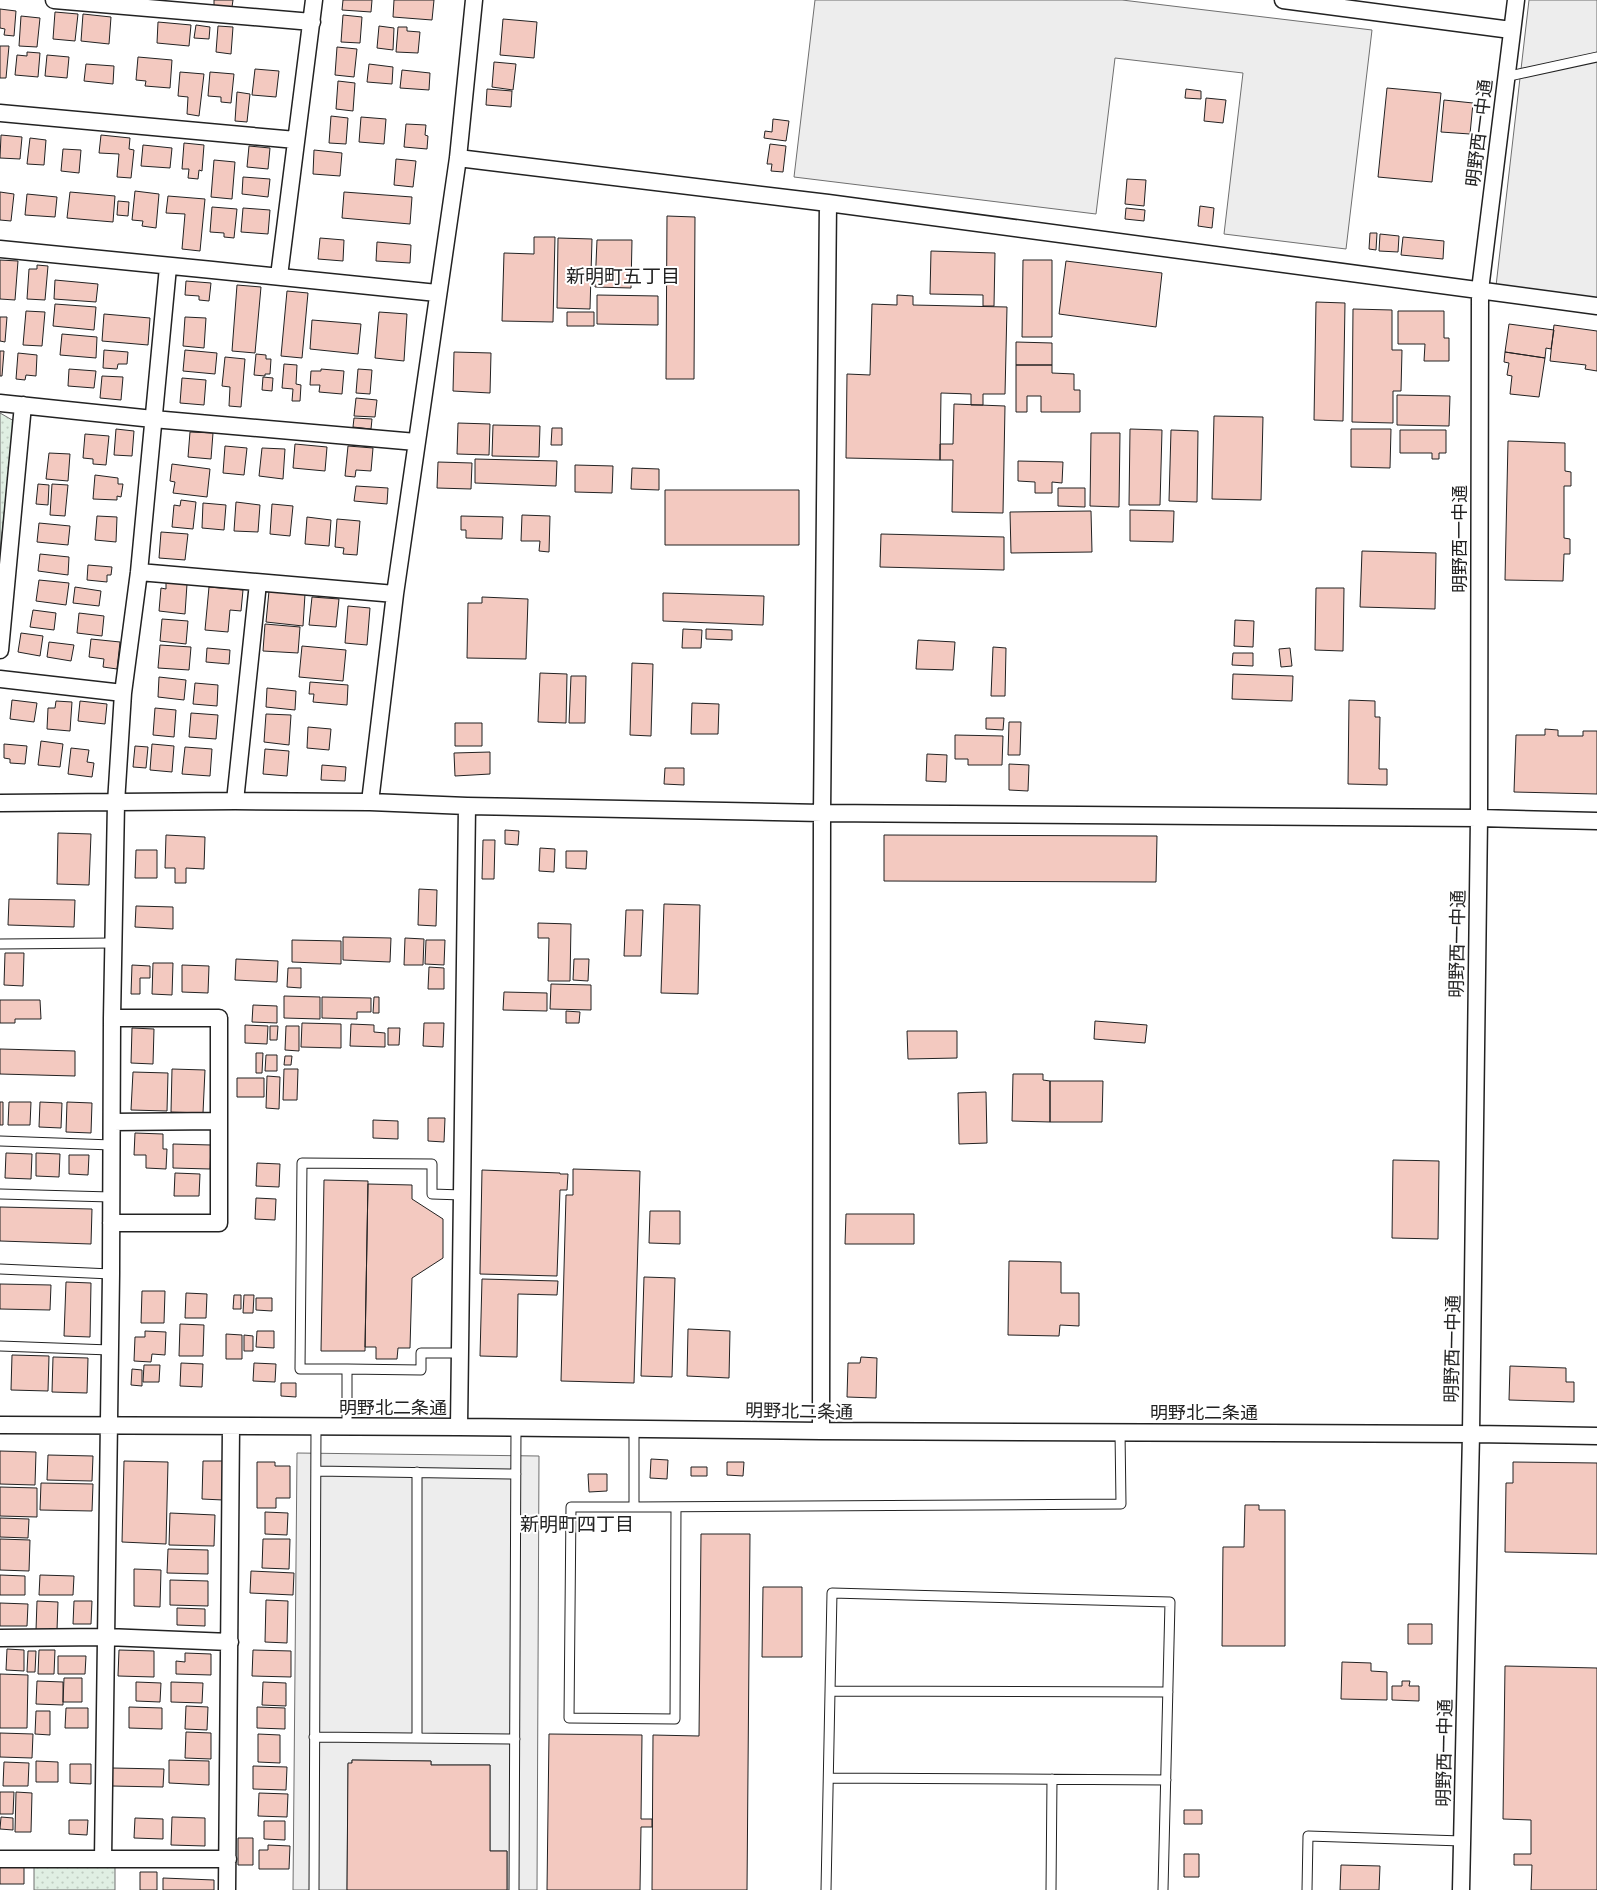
<svg xmlns="http://www.w3.org/2000/svg" width="1597" height="1890" viewBox="0 0 1597 1890" font-family="'PT Sans Narrow','Noto Sans JP',sans-serif">
<defs>
<pattern id="grass-dots" width="8" height="8" patternUnits="userSpaceOnUse" patternTransform="scale(1.25)"><rect width="8" height="8" fill="#e0efe3"/><path d="M2 2h.1M6 6h.1" fill="none" stroke="#c0cdc2" stroke-width="1.8" stroke-linecap="round"/></pattern>
</defs>
<rect width="100%" height="100%" fill="#fff"/>
<!-- grass -->
<path fill="url(#grass-dots)" stroke="#6f6f6f" d="M0 413 14 421 0 554Z
M34 1867H115V1890H34Z"/>
<!-- parking -->
<path fill="#ededed" stroke="#6f6f6f" d="M815 0H1122L1372 30 1346 249 1224 234 1243 73 1115 58 1096 214 794 177Z
M1529 0H1597V298L1496 286Z
M297 1453 539 1456 537 1890H507V1851H490V1765H431V1761L352 1760V1763L348 1764 347 1890H293Z"/>
<!-- building -->
<path fill="#f3c9c0" stroke="#222" d="M214 0H233L232 7 214 6Z
M343 0H372L371 12 342 10Z
M394 0H434L432 20 393 17Z
M0 9 16 11 14 36 4 35 5 29 0 28Z
M55 12 78 14 75 41 53 39Z
M83 14 111 17 109 44 81 41Z
M343 15 362 17 360 43 341 42Z
M21 16 40 18 37 47 19 46Z
M503 19 537 22 534 58 500 55Z
M158 22 191 25 189 46 157 43Z
M196 25 210 27 209 39 194 38Z
M218 26 233 27 231 54 216 52Z
M379 26 394 28 393 50 377 48Z
M398 27H407V31L420 32 418 53 396 52Z
M0 46H9L6 78H0Z
M337 47 357 49 354 77 335 75Z
M27 52 40 53 38 77 15 75 17 55 27 56Z
M47 55 69 57 67 78 45 76Z
M138 57 172 60 170 88 145 86 146 81 136 80Z
M494 62 516 64 513 90 492 87Z
M86 64 114 66 113 84 84 81Z
M369 64 393 67 392 84 367 82Z
M255 69 279 71 276 97 252 95Z
M402 70 430 73 429 90 400 88Z
M180 72 204 74 199 116 187 114 188 97 178 96Z
M210 72 234 74 231 103 221 102V97L208 96Z
M338 81 355 83 353 111 336 109Z
M1387 88 1441 93 1432 182 1378 177Z
M487 89 512 91 511 107 486 105Z
M1186 89 1201 91V99L1185 98Z
M237 92 250 94 247 122 235 121Z
M1206 98 1226 100 1223 123 1204 121Z
M1444 100 1473 103 1470 134 1441 132Z
M331 116 348 118 346 144 329 143Z
M361 117 386 119 384 144 359 142Z
M773 119 789 121 786 141 764 138 765 131 772 132Z
M406 124 426 125 425 135 428 136 427 149 404 147Z
M1 135 22 137 20 159 0 158Z
M101 135 130 138 129 149 134 150 131 178 117 177 119 154 99 153Z
M30 138 46 140 44 165 27 164Z
M184 143 204 145 202 171 199 170 198 179 188 178 189 169H182Z
M770 144 786 146 783 172 771 171 772 164H767Z
M143 145 172 148 170 168 141 166Z
M249 146 270 148 268 169 247 167Z
M63 149 81 150 79 173 61 171Z
M314 150 342 153 340 176 313 174Z
M396 159 416 161 413 187 394 185Z
M214 160 235 162 232 199 211 197Z
M243 177 270 179 268 197 242 194Z
M1127 179 1146 180 1144 206 1125 204Z
M135 191 159 194 156 228 142 226 143 221 132 220Z
M0 192 14 194 11 221 0 220Z
M70 192 115 196 113 222 67 218Z
M344 192 412 197 410 224 342 218Z
M27 194 57 197 55 217 25 215Z
M168 196 205 199 200 251 182 249 185 214 166 213Z
M118 201 129 202 128 216 117 215Z
M1200 206 1214 208 1212 228 1198 226Z
M212 207 237 209 234 238 224 237V233L210 232Z
M243 208 270 210 268 234 241 232Z
M1126 208 1145 210 1144 221 1125 219Z
M667 216 695 217 694 379H666Z
M1370 233H1377L1376 250 1369 249Z
M1380 234 1399 236 1398 252 1379 251Z
M534 237H555L553 322 502 321 504 253 534 254Z
M1403 237 1444 241 1443 259 1401 255Z
M320 238 344 240 343 261 318 259Z
M558 238 592 239 590 309 557 308Z
M597 240H632L631 288 595 287Z
M377 242 411 245 410 263 376 261Z
M931 251 995 253 994 306H983V295L930 294Z
M0 260 18 261 15 300 0 299Z
M1023 260H1052V337H1022Z
M1066 261 1162 273 1156 327 1059 314Z
M37 265 48 266 45 300 27 299 29 269H37Z
M55 280 98 284 96 302 54 299Z
M186 281 211 283 209 301 199 300V296L185 295Z
M237 285 261 287 255 353 232 351Z
M287 291 308 293 302 358 281 356Z
M597 295 658 296V325L597 324Z
M897 295 913 296V305L1007 307 1005 394H983V405H971V394L941 393 940 460 846 458 847 374 870 375 872 304 897 305Z
M1316 302 1345 303 1343 421 1314 420Z
M55 304 96 307 94 330 53 326Z
M1353 309 1392 310V350H1402L1401 391H1393V423L1352 422Z
M26 311 45 312 42 346 23 345Z
M1398 311H1444V338H1449V361H1424L1425 344H1398Z
M379 312 407 314 404 361 375 358Z
M567 312H594V326H567Z
M104 314 150 318 148 345 102 341Z
M0 317H7L5 342 0 341Z
M185 317 206 318 204 348 183 346Z
M312 320 361 324 358 354 310 349Z
M1509 324 1554 330 1551 349 1546 348 1545 358 1505 352Z
M1554 325 1597 331V371L1585 369 1586 365 1550 361Z
M62 334 97 337 96 358 60 355Z
M1016 342 1052 343V365H1016Z
M104 350 128 352 127 364H118L117 369 103 368Z
M185 350 217 353 215 374 183 371Z
M0 351H4L2 376H0Z
M454 352 491 353 490 393 453 391Z
M1505 352 1545 358 1539 397 1510 394 1512 376 1507 375 1509 363 1504 362Z
M18 353 37 355 36 376 26 375 25 380 16 379Z
M256 354 266 355V359H271L270 374H265V376L254 375Z
M225 357 245 359 241 407 229 406 230 387 222 386Z
M284 364 297 365 296 384 301 385 300 401H292L293 389 282 388Z
M1016 365H1052V373L1074 374V390H1080V412H1041V396H1027V412H1016Z
M69 369 96 371 94 388 68 386Z
M321 369 344 371 342 394 319 392 320 385H310L311 371H321Z
M358 369 372 370 370 394 356 393Z
M102 376 123 377 121 400 100 398Z
M263 377 273 378 272 391 262 390Z
M182 378 206 380 204 405 180 403Z
M1397 395 1450 396 1449 426 1397 425Z
M356 398 377 400 375 417 354 416Z
M954 404 1005 406 1003 513 952 512 953 460H940V444H953Z
M1214 416 1263 417 1261 500 1212 499Z
M354 418 372 419 371 429 353 427Z
M458 423 490 424 489 455 457 454Z
M493 425 540 426 539 457 492 456Z
M552 428H562V445H551Z
M116 429 134 431 132 456 114 455Z
M1130 429 1162 430 1160 505H1129Z
M1351 429H1391L1390 468 1351 467Z
M1171 430 1198 431 1197 502 1169 501Z
M1400 430H1446V453H1439V459H1432V453H1400Z
M190 432 213 433 211 459 188 457Z
M1091 433H1120L1119 507 1090 506Z
M85 434 109 436 106 465 93 464V459L83 458Z
M1508 441 1565 443V471L1571 472V486H1564V538L1570 539V554H1564L1563 581 1505 580Z
M295 444 327 447 325 471 293 468Z
M225 446 247 448 244 475 223 473Z
M348 446 373 448 371 471 356 470 355 477 345 476Z
M262 448 285 449 283 479 259 476Z
M49 453 70 454 68 481 46 479Z
M475 459 557 461 556 486 475 483Z
M1018 461 1063 462 1062 483 1052 482V493H1035V482L1018 481Z
M438 462 472 463 471 489 437 488Z
M172 464 210 469 207 497 173 493 175 482 170 481Z
M575 465 613 466 612 493 575 492Z
M632 468 659 469V490L631 489Z
M95 475 118 478V484H123L121 497 117 496V500L93 499Z
M38 484 49 485 48 505 36 504Z
M52 484 68 485 65 516 50 515Z
M356 486 388 488 387 504 354 501Z
M1058 488H1085V507L1058 506Z
M665 490H799V545H665Z
M181 500 196 502 193 529 172 527 174 505 180 506Z
M236 502 260 505 258 532 234 531Z
M203 503 226 505 224 530 202 528Z
M272 504 293 506 290 536 270 534Z
M1130 510 1174 511 1173 542 1130 541Z
M1091 511 1092 552 1011 553 1010 512Z
M522 515 550 516 549 552 539 551 540 541H521Z
M97 516 117 517 116 542 95 540Z
M461 516 503 517 502 539 466 538V530H461Z
M307 517 331 520 329 546 305 544Z
M337 519 360 521 357 555 343 554 344 548 335 547Z
M39 523 70 526 68 545 37 542Z
M161 532 188 534 185 560 159 558Z
M881 534 1004 537V570L880 567Z
M1362 551 1436 553 1435 609 1360 607Z
M40 554 69 557 68 575 38 571Z
M88 565 112 567 111 575H107V582L87 580Z
M39 580 69 583 66 605 36 601Z
M166 582 187 584 185 614 159 611 161 588 166 589Z
M75 587 101 591 99 606 73 603Z
M209 587 243 590 241 611 230 610 228 632 205 630Z
M1316 588H1344L1343 651 1315 650Z
M269 591 305 594 303 626 266 622Z
M663 593 764 596 763 625 663 621Z
M312 597 339 599 336 627 309 625Z
M482 597 528 599 526 659 467 658 468 603H482Z
M348 606 370 608 367 645 345 643Z
M33 610 56 613 54 630 30 627Z
M79 613 104 616 102 636 77 633Z
M162 619 188 621 186 644 160 641Z
M1235 620 1254 621 1253 647 1234 646Z
M265 624 300 627 298 653 263 651Z
M683 629 702 630 701 648H682Z
M706 629 732 630V640L706 639Z
M21 633 43 636 40 656 18 652Z
M91 639 120 642 117 669 103 667 104 659 89 657Z
M918 640 955 642 953 670 916 669Z
M49 642 74 645 71 661 47 657Z
M160 645 191 647 189 670 158 668Z
M302 646 346 650 343 681 299 677Z
M993 647 1006 648 1005 696H991Z
M207 648 230 650 229 664 206 662Z
M1290 648 1292 666 1281 667 1279 649Z
M1233 653H1253V666L1232 665Z
M632 663 653 664 651 736 630 735Z
M540 673 567 674 566 723 538 722Z
M1233 674 1293 676 1292 701 1232 699Z
M571 676H586L585 723H569Z
M159 677 186 680 184 700 158 697Z
M310 682 348 685 347 705 313 702 314 694H309Z
M195 683 218 685 217 706 193 704Z
M267 688 296 691 295 710 266 707Z
M12 700 37 703 34 722 10 719Z
M1349 700 1375 701V717H1380L1379 769H1387V785L1348 784Z
M56 701 72 702 70 731 47 729 48 708H55Z
M80 701 107 704 105 724 78 721Z
M692 703 719 704 718 734H691Z
M155 708 176 710 174 737 153 735Z
M191 713 218 715 216 739 189 737Z
M266 714 291 715 289 745 264 742Z
M986 718H1004L1003 730 986 729Z
M1009 722H1021L1020 755H1008Z
M455 723H482V746H455Z
M308 727 331 729 329 750 307 748Z
M1545 729 1558 730V736H1583V731H1597V794L1514 792 1516 735H1545Z
M955 735 1003 736 1002 765H968V759H955Z
M41 741 63 744 60 767 38 765Z
M4 744 27 746 25 764 10 763V759L4 758Z
M152 744 174 746 172 772 150 770Z
M135 746 148 747 146 768 133 767Z
M185 747 212 749 210 776 182 774Z
M71 748 89 750 87 762 94 763 92 777 68 774Z
M265 749 289 751 287 776 263 774Z
M490 752V774L455 776 454 753Z
M927 754 947 755 946 782 926 781Z
M1009 764 1029 765 1028 791 1009 790Z
M322 765 346 767 345 781 321 780Z
M665 768H684V785L664 784Z
M505 830 519 831 518 845 505 844Z
M58 833 91 834 89 885 57 884Z
M166 835 205 837 204 869 186 868V883H175V868H165Z
M884 835 1157 836 1156 882 884 881Z
M483 840H495L494 879H482Z
M540 848 555 849 554 872 539 871Z
M136 850H157V878H135Z
M566 851H587L586 869 566 868Z
M419 889 437 890 436 926 418 925Z
M9 899 75 900 74 927 8 925Z
M664 904 700 905 698 994 661 993Z
M136 906 173 907V929L135 927Z
M626 910H643L641 956H624Z
M538 923 571 924 570 981H548L549 938H538Z
M343 937 391 938 390 962 343 960Z
M405 938 424 939 423 965H404Z
M292 940 341 941V964L292 962Z
M426 940H445L444 965 425 964Z
M5 953H24L23 986 4 985Z
M236 959 278 961 277 982 235 980Z
M574 959H589L588 981 573 980Z
M153 963H173L172 995 152 994Z
M132 965 150 966V978H140V994H131Z
M182 965 209 966 208 993 182 992Z
M429 967 444 968V989H428Z
M288 968H301V988L287 987Z
M551 984 591 985V1010L550 1009Z
M504 992 547 993V1011L503 1010Z
M284 996 320 997V1019L284 1018Z
M322 997 371 998V1012H357V1019L322 1018Z
M374 997H379V1013H373Z
M0 1000H40L41 1019H15V1023H0Z
M253 1005 277 1006V1023L252 1022Z
M566 1011 580 1012 579 1023H566Z
M1095 1021 1147 1025 1145 1043 1094 1039Z
M302 1023 341 1024V1048L301 1047Z
M424 1023H444L443 1047 423 1046Z
M351 1024 374 1025V1032L385 1033V1047L350 1046Z
M245 1025 268 1026 267 1044 245 1043Z
M270 1026H278L277 1040H270Z
M286 1026H299V1051L285 1050Z
M132 1028 154 1029 153 1064 131 1063Z
M388 1028H400L399 1045H388Z
M907 1031H957V1058L908 1059Z
M0 1049 75 1051V1076L0 1074Z
M256 1053H263L262 1073H256Z
M266 1055H277V1071H265Z
M285 1056H292L291 1065H284Z
M172 1069 205 1070 203 1113 171 1112Z
M284 1069H298L297 1100H283Z
M133 1072 168 1073 167 1111 131 1110Z
M1013 1074H1043V1080L1050 1081V1122L1012 1121Z
M267 1076 280 1077 279 1109 266 1108Z
M237 1078H264V1097H237Z
M1050 1081H1103L1102 1122H1050Z
M986 1092 987 1143 959 1144 958 1093Z
M0 1102H3V1125H0Z
M9 1102H31L30 1125H8Z
M40 1102 62 1103 61 1128 39 1127Z
M67 1102 92 1103 91 1133 66 1132Z
M428 1118H445L444 1142 428 1141Z
M373 1120 398 1121V1139L373 1138Z
M135 1133 163 1134V1149H167L166 1169 146 1168V1155H134Z
M173 1144 211 1145 210 1169 173 1168Z
M6 1153 32 1154 31 1179 5 1178Z
M36 1153 60 1154 59 1177 36 1176Z
M69 1155H89L88 1175 69 1174Z
M1393 1160 1439 1161 1438 1239 1392 1238Z
M257 1163 280 1164 279 1187 256 1186Z
M573 1169 640 1171 634 1383 561 1381 566 1195H573Z
M482 1170 560 1173V1174H568L567 1190H560L557 1276 480 1274Z
M175 1173 200 1174 199 1196H174Z
M324 1180 368 1181 365 1351H321Z
M368 1184 412 1185V1199L443 1219V1258L412 1278 410 1348H398L397 1359H376V1347H365Z
M256 1198 276 1199 275 1220 255 1219Z
M0 1207 92 1209 91 1244 0 1241Z
M650 1211H680V1244L649 1243Z
M846 1214H914V1244H845Z
M1009 1261 1061 1262V1293H1079V1326L1060 1325 1059 1336 1008 1335Z
M644 1277 675 1278 672 1377 641 1376Z
M482 1279 558 1281 557 1295 518 1294 517 1357 480 1356Z
M66 1282 91 1283 90 1337 64 1336Z
M0 1284 51 1285 50 1310 0 1309Z
M142 1291H165L164 1323H141Z
M186 1293 207 1294 206 1318H185Z
M234 1295H241V1309H233Z
M244 1295H254L253 1313H243Z
M256 1298H272V1311L256 1310Z
M180 1324 204 1325 203 1356H179Z
M688 1329 730 1331 729 1378 687 1376Z
M145 1331 166 1332 165 1355 152 1354 151 1362 134 1361 135 1337H145Z
M257 1331H274V1348L256 1347Z
M226 1334 242 1335V1359H226Z
M244 1335 253 1336V1351H244Z
M12 1355 49 1356 48 1391 11 1390Z
M53 1357 88 1358 87 1393 52 1392Z
M861 1357 877 1358 876 1398 847 1397 848 1363H860Z
M181 1363 203 1364 202 1387 180 1386Z
M254 1363 276 1364 275 1382 253 1381Z
M144 1365H160L159 1382H143Z
M1510 1366 1566 1368V1382H1574V1402L1509 1400Z
M132 1369 142 1370V1386L131 1385Z
M281 1383H296V1397L281 1396Z
M0 1451 36 1452 35 1485 0 1484Z
M48 1455 93 1456 92 1481 47 1480Z
M651 1459 668 1460 667 1479 650 1478Z
M124 1461 168 1462 166 1544 122 1542Z
M203 1461H224L223 1500 202 1499Z
M257 1462H275V1466H290V1498H276V1508H257Z
M727 1462H744L743 1476 727 1475Z
M1513 1462 1597 1463V1554L1505 1552 1506 1483H1513Z
M691 1467H707V1476H691Z
M588 1474H607V1491L589 1492Z
M41 1483 93 1484 92 1511 40 1510Z
M0 1487 37 1488V1517L0 1516Z
M1245 1505H1259V1510H1285V1646H1222L1223 1547H1244Z
M265 1512 288 1513 287 1535 265 1534Z
M170 1513 215 1515 214 1546 169 1545Z
M0 1518 29 1519 28 1538 0 1537Z
M701 1534H750L747 1890H652L653 1735 699 1736Z
M0 1539 30 1540 29 1571 0 1570Z
M263 1539H290L289 1569 262 1568Z
M168 1549 208 1550V1574L167 1573Z
M134 1569 161 1570 160 1607 134 1606Z
M251 1571 294 1573 293 1595 250 1593Z
M0 1575 25 1576V1595H0Z
M40 1575 74 1576 73 1595H39Z
M170 1580 208 1581V1606L170 1605Z
M763 1587H802V1657H762Z
M266 1600 288 1601 287 1643 265 1642Z
M37 1601 58 1602 57 1630H36Z
M74 1601H92L91 1624H73Z
M0 1603 28 1604 27 1626H0Z
M177 1608 205 1609V1626L177 1625Z
M1408 1624H1432V1644H1408Z
M7 1649 24 1650V1671L6 1670Z
M39 1650H55L54 1674H38Z
M119 1650 154 1651V1677L118 1676Z
M253 1650 291 1651V1677L252 1676Z
M28 1651H36L35 1672H27Z
M185 1653 211 1654V1675L176 1674V1661L185 1662Z
M58 1656H86L85 1674H58Z
M1342 1662 1371 1663V1671L1387 1672V1700L1341 1699Z
M1505 1666 1597 1668V1890H1531L1532 1865H1514V1854H1531V1820L1503 1819Z
M0 1674 28 1675 27 1728H0Z
M64 1678H82V1702H63Z
M37 1681 63 1682V1705L36 1704Z
M1402 1681H1410L1409 1686H1419V1701L1392 1700V1686H1402Z
M136 1682 161 1683 160 1702 136 1701Z
M171 1682 203 1683 202 1703 171 1702Z
M263 1682 286 1683V1706L262 1705Z
M186 1706 208 1707 207 1730 185 1729Z
M129 1707 162 1708V1729L129 1728Z
M257 1707 285 1708V1729L257 1728Z
M66 1708H88V1728H65Z
M36 1711H50V1735L35 1734Z
M186 1732 211 1733V1759L185 1758Z
M0 1733 33 1734 32 1758 0 1757Z
M258 1734 280 1735V1763L258 1762Z
M549 1734 642 1735 641 1819H652V1827H641L640 1890H547Z
M169 1760 209 1761V1785L169 1783Z
M352 1760 431 1761V1765H490V1851H507V1890H347L348 1763H352Z
M36 1761 58 1762V1782H36Z
M4 1762 29 1763 28 1786H3Z
M70 1764H91V1784L70 1783Z
M253 1766 287 1767 286 1790 253 1789Z
M112 1768 164 1769 163 1787 112 1786Z
M0 1792H14L13 1814H0Z
M16 1792 32 1793 31 1832H15Z
M259 1793 288 1794 287 1817 258 1816Z
M1184 1810H1202V1824H1184Z
M1 1817 13 1818V1830L0 1829Z
M172 1817 205 1818V1846L171 1845Z
M135 1818 163 1819V1839L134 1838Z
M69 1820H88L87 1835 69 1834Z
M264 1821H285V1840L264 1839Z
M238 1838H253V1865H238Z
M268 1845 290 1846 289 1869H259V1850H268Z
M1184 1854H1199V1877H1184Z
M1341 1865 1380 1866 1379 1890H1340Z
M0 1866H24V1884H0Z
M140 1872H157V1890H140Z
M163 1878 214 1880V1890H163Z"/>
<g fill="none" stroke-linecap="round" stroke-linejoin="round">
<defs>
<path id="service" d="M1505 77 1597 57
M0 944 113 943
M0 1141 112 1145
M0 1194 111 1197
M0 1269 111 1274
M0 1346 110 1350
M347 1369 421 1370V1353H460
M347 1427V1369H300L302 1163 432 1164V1194L462 1195
M634 1429V1507L1121 1504 1120 1432
M316 1471 516 1474
M634 1507H571L569 1718 675 1719 676 1507
M830 1691 1168 1692
M314 1737 515 1739
M417 1738V1472
M829 1778 1166 1780
M314 1890 316 1427
M514 1890 516 1427
M826 1890 832 1593 1170 1602 1163 1890
M1051 1890 1052 1779
M1307 1890 1308 1836 1462 1841"/>
<path id="minor" d="M54 0 312 22
M1283 0 1511 30
M0 113 296 140
M458 158 828 203 1597 306
M0 249C146 264 291 277 437 293
M279 276 314 0
M0 403 153 419 416 442
M139 572 395 594
M0 650 23 405
M0 679 123 693
M235 801 258 583
M370 802 395 594 458 158 474 0
M0 803 235 801 370 802 467 806 822 813 1479 818 1597 821
M112 1122 219 1121
M111 1223H219V1018H112
M0 1425 459 1427 821 1431 1471 1434 1597 1436
M459 1427 467 806
M821 1431 822 813 828 203
M0 1638 106 1637 230 1642
M0 1859H228
M103 1859 111 1274 112 1018 116 803 123 693 139 572 168 267
M227 1890 231 1427
M1461 1890 1471 1434 1479 818 1480 290 1516 0"/>
</defs>
<!-- service casing -->
<use href="#service" stroke="#222" stroke-width="11"/>
<!-- minor casing -->
<use href="#minor" stroke="#222" stroke-width="19"/>
<!-- service -->
<use href="#service" stroke="#fff" stroke-width="9"/>
<!-- minor -->
<use href="#minor" stroke="#fff" stroke-width="16"/>
</g>
<g text-anchor="middle" dominant-baseline="central" stroke-width="4" stroke-linejoin="round" paint-order="stroke">
<!-- street labels -->
<g font-size="18" fill="#222" stroke="#fff">
<text transform="translate(1479 133) rotate(-83)">明野西一中通</text>
<text transform="translate(1459 539) rotate(-90)">明野西一中通</text>
<text transform="translate(1457 944) rotate(-89)">明野西一中通</text>
<text transform="translate(1452 1349) rotate(-89)">明野西一中通</text>
<text x="393" y="1407">明野北二条通</text>
<text transform="translate(799 1411) rotate(1)">明野北二条通</text>
<text x="1204" y="1412">明野北二条通</text>
<text transform="translate(1444 1753) rotate(-89)">明野西一中通</text>
</g>
<!-- neighbourhood labels -->
<g font-size="19" fill="#222" stroke="#fff">
<text x="623" y="276">新明町五丁目</text>
<text x="577" y="1524">新明町四丁目</text>
</g>
</g>
</svg>
